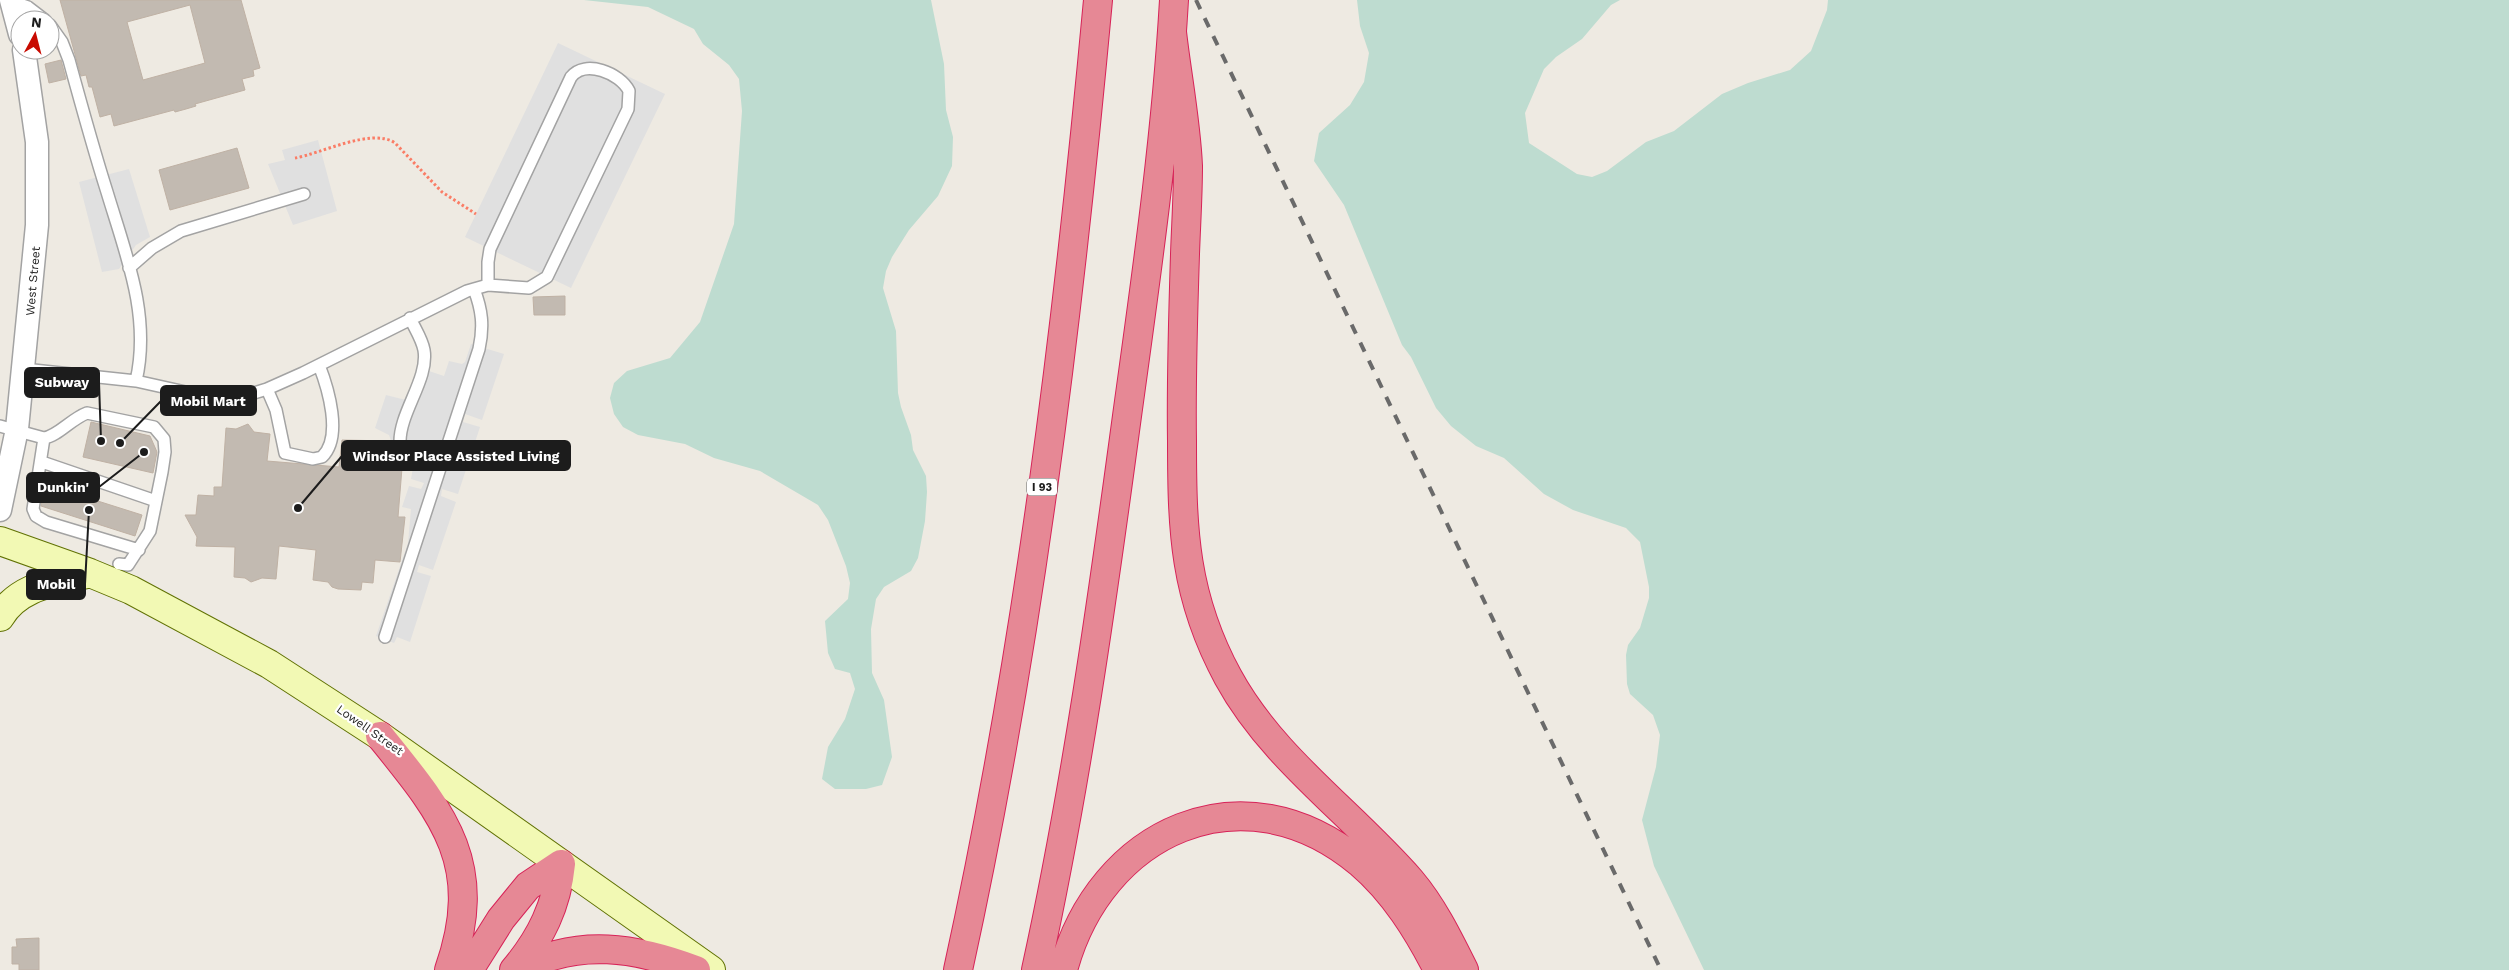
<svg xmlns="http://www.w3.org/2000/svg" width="2509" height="970" viewBox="0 0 2509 970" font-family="'Work Sans',sans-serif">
<rect width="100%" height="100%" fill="#eeeae2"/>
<!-- wetland -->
<path fill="#bedcd0" d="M584 0H931L944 64 946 110 953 137 952 166 938 196 909 230 892 257 886 271 883 288 896 331 898 393 901 407 911 435 913 450 926 476 927 492 925 521 918 558 911 571 884 587 876 599 871 629 872 673 884 700 892 757 882 785 866 789H835L822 779 828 747 845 719 855 689 850 673 835 669 828 653 825 621 848 599 850 583 846 566 828 520 818 505 760 471 714 458 685 444 638 435 623 427 614 414 610 398 614 383 627 371 670 358 700 322 734 224 742 111 739 79 729 65 703 44 694 29 648 7Z
M1357 0H1620L1611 5 1582 39 1556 57 1544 69 1525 113 1529 143 1577 174 1592 177 1607 171 1646 142 1674 131 1722 94 1748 83 1790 70 1811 51 1827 10 1828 0H2509V970H1704L1654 866 1642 820 1656 767 1660 735 1653 715 1630 694 1627 684 1626 655 1628 645 1640 628 1649 598V587L1640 542 1626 528 1573 510 1544 494 1504 458 1476 446 1451 426 1436 408 1411 357 1402 345 1344 205 1314 161 1319 133 1350 105 1364 82 1369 53 1360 26Z"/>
<!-- parking -->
<path fill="#e0e0e0" d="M558 43 665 94 571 288 465 237Z
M318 140 337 211 293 225 268 164 285 160 282 150Z
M129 169 150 237 136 245 119 269 102 272 79 182Z
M471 344 504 354 482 420 465 414 463 422 480 427 458 494 442 489 441 496 456 502 433 570 419 565 417 572 431 576 410 642 397 637 394 643 376 636 408 543 411 509 402 507 409 486 421 489 424 483 411 479 413 468 395 452 389 435 375 428 386 395 418 403 429 371 444 376 449 361 462 364 465 362Z"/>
<!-- building -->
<path fill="#c2bab1" stroke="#bfb1a4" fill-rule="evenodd" d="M60 0H241L260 68 253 70 254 76 242 79 245 90 195 104 196 106 186 109 175 112 174 110 114 126 111 114 100 117 92 87H89L86 75 81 76ZM190 5 205 63 143 80 127 22Z
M61 60 66 79 49 83 45 64Z
M237 148 249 188 170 210 159 170Z
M565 296V315H534L533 297Z
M91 422 150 436 157 452 153 473 83 457Z
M248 424 254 432 270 434 267 461 339 467 342 440 390 441 388 466 402 468 398 517H405L400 562 375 560 373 583 362 582 361 590 338 589 332 587 328 582 313 580 316 550 279 546 276 579 262 578 251 582 245 578 234 577 235 547 196 546 197 537 185 515H196L198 495 214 496V487H222L226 428 236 429Z
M44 484 142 515 135 536 41 506Z
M39 938V970H19V964H12V947H17L16 939Z"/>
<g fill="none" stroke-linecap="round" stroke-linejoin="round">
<defs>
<path id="lane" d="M11 1 28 7 45 20
M50 25 62 42 69 60C81 104 93 148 107 192 126 255 151 316 136 381
M129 268 152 248 181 231 304 194
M410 318C415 329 422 339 424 350 429 379 399 413 400 443L408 452 441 465
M24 369 136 381 199 395 241 397 267 389 303 373 467 291 488 285 529 288 547 277 628 109 629 91C620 73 585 59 571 77L490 249 488 262V285
M267 389 276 410 285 453 313 459 322 457C343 437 328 388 319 365
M0 426 44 438C58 436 71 419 87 413L154 427 164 439 165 452 162 472 150 531 128 565 119 564
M44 438 33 509 36 516 46 522 139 550
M42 462 156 501
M385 637 479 349C484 326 482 310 474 289"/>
<path id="street" d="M11 0 20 34
M0 510 17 429 37 225V142L24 50"/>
<path id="secondary" d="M0 541 90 573 131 590 269 664 380 736 711 970
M0 617C19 585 57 582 90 573"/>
<path id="highway" d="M1172 32C1177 76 1186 121 1188 166 1188 195 1186 225 1185 254 1183 316 1181 379 1182 441 1182 530 1184 596 1228 677 1272 758 1351 812 1411 881 1433 907 1449 940 1464 970
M380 736C444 815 486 864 449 970
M469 970 501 919 528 886 561 864
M514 970C541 938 557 905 561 864
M520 970C577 937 638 948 696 970
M958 970C1028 651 1068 325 1098 0
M1036 970C1076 787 1102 602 1127 416 1146 278 1166 139 1174 0
M1063 970C1100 831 1243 765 1360 863 1394 892 1418 931 1438 970"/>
</defs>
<!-- lane casing -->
<use href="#lane" stroke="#a3a3a3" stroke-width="14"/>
<!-- street casing -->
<use href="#street" stroke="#a3a3a3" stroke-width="25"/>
<!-- secondary casing -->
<use href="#secondary" stroke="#617204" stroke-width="30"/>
<!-- highway casing -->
<use href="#highway" stroke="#d72358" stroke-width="30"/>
<!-- path -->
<path stroke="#fa7d66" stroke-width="3" stroke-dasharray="2.5 2.5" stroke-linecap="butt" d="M295 158C320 154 372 127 395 143L442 192 476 214"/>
<!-- lane -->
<use href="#lane" stroke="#fff" stroke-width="11"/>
<!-- street -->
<use href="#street" stroke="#fff" stroke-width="22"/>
<!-- secondary -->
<use href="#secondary" stroke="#f2f9b4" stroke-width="28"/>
<!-- highway -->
<use href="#highway" stroke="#e68895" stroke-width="28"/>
<!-- rail -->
<path stroke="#6a6a6a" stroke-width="4" stroke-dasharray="10 10" stroke-linecap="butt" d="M1196 0 1661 970"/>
</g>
<g text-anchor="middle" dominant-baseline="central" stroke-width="4.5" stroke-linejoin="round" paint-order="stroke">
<!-- shield labels -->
<rect fill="#fff" stroke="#606060" stroke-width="1" x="1027" y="478.5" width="30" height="17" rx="4"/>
<g font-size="11" font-weight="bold" fill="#1c1c1c">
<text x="1042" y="487">I 93</text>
</g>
<!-- street labels -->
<g font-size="12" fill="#1c1c1c" stroke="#fff">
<text transform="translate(33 281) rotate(-85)">West Street</text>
<text transform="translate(370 730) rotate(35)">Lowell Street</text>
</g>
</g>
<!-- callouts -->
<path fill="none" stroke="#1c1c1c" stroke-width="2" d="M101 441L99 382M120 443L161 401M298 508L342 456M144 452L99 487M89 510L85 584"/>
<g fill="#1c1c1c" stroke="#fff" stroke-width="2">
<circle cx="101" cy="441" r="5"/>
<circle cx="120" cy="443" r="5"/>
<circle cx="298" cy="508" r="5"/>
<circle cx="144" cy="452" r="5"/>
<circle cx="89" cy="510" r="5"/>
</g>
<g fill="#1c1c1c" stroke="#1c1c1c" stroke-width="2">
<rect x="25" y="368" width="74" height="29" rx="5"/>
<rect x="161" y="386" width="95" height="29" rx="5"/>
<rect x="342" y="441" width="228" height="29" rx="5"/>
<rect x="27" y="473" width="72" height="29" rx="5"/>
<rect x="27" y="570" width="58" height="29" rx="5"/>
</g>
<g font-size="14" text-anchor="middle" font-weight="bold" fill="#fff">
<text x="62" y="387">Subway</text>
<text x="208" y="406">Mobil Mart</text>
<text x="456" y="461">Windsor Place Assisted Living</text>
<text x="63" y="492">Dunkin'</text>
<text x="56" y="589">Mobil</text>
</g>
<!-- north arrow -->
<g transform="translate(35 35) rotate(7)"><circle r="24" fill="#ffffff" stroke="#a4a4a4"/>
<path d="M0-4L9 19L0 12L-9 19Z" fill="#c80a00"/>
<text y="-8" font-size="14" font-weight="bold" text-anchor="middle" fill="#1c1c1c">N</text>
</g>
</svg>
